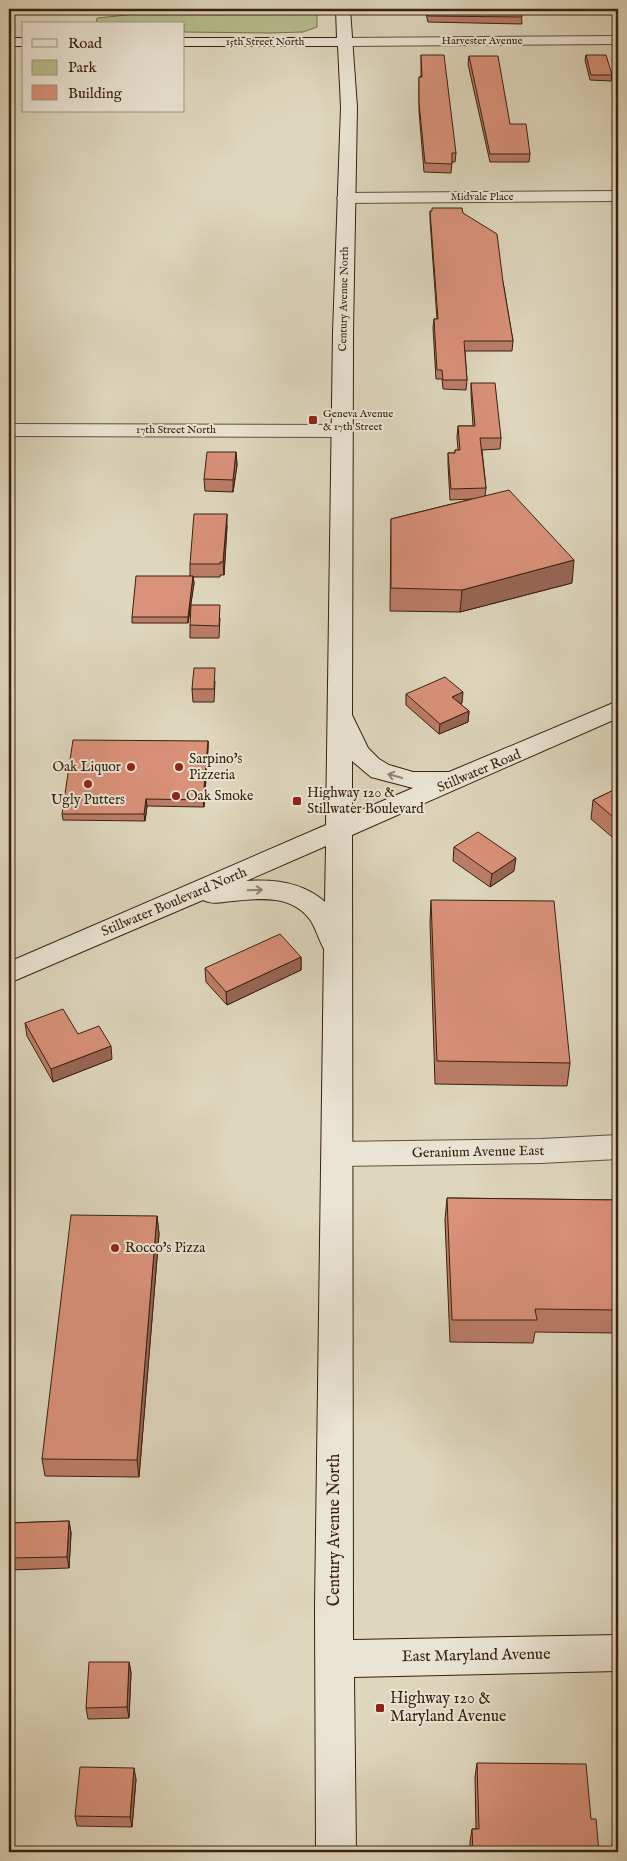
<svg xmlns="http://www.w3.org/2000/svg" width="627" height="1861" viewBox="0 0 627 1861" font-family="'IM FELL English',serif">
<rect width="100%" height="100%" fill="#ded6bd"/>
<filter id="stains"><feTurbulence type="fractalNoise" baseFrequency=".004" numOctaves="4"/><feColorMatrix values="0 0 0 0 .2 0 0 0 0 .09 0 0 0 0 .02 0 0 0 .5 -.17"/></filter>
<radialGradient id="worn" r=".72"><stop offset=".6" stop-color="#630" stop-opacity="0"/><stop offset="1" stop-color="#630" stop-opacity=".3"/></radialGradient>
<!-- green -->
<path fill="#b5bd8e" stroke="#776e4e" d="M135 9H317V27L303 32 269 33 184 32V24H96L97 18 127 15Z"/>
<g fill="none" stroke-linecap="round" stroke-linejoin="round">
<defs>
<path id="street" d="M618 36V44L346 46 341 45 339 42 341 39 346 38Z
M618 191V201L346 203 340 202 337 198 340 194 346 193Z
M9 424 343 425 350 427 353 431 350 435 343 437 9 436Z
M618 1135V1159L541 1163 337 1166 326 1163 322 1154 326 1145 337 1142 541 1139Z"/>
<path id="secondary" d="M336 9H350L357 107 353 333 352 715 368 748 379 759 389 765 413 772H449L618 701V718L352 835 353 1640 618 1635V1671L354 1677 356 1852H316L315 1607 324 949C319 940 316 929 311 921 293 895 261 898 233 901 222 902 213 905 203 900L9 983V962L326 825 333 333 341 107 338 46H184V38H337ZM352 761 371 777 413 788 352 814ZM326 846 325 902C303 882 274 879 246 881Z
M9 38H24V46H9Z"/>
</defs>
<!-- street casing -->
<use href="#street" stroke="#624e3a" stroke-width="2"/>
<!-- secondary casing -->
<use href="#secondary" stroke="#39200e" stroke-width="2"/>
<!-- street -->
<use href="#street" fill="#eae4d4" fill-rule="evenodd"/>
<!-- secondary -->
<use href="#secondary" fill="#eae4d4" fill-rule="evenodd"/>
</g>
<!-- wall -->
<path fill="#bb7d68" stroke="#39200e" d="M9 9H151V11H9Z
M425 9H521L522 24 428 22Z
M421 55 456 153 455 162H452L451 173 424 172 419 111V77H421Z
M586 55 612 75 611 81 590 80 585 60Z
M469 56 510 124 530 154 529 162H490L468 64Z
M614 72H618V95L613 77Z
M430 211 463 213 503 282 513 341 512 351H465L467 380 466 390 443 389 442 379H436L433 328 434 319H437L430 220Z
M471 383 501 438 500 449 482 450 486 488 485 496 572 583 460 612 390 611 391 519 472 499 450 500 448 464V453H455V450H458L457 437 458 426H473L471 394Z
M236 452 237 465 233 492 205 491 204 479Z
M227 526 224 575H220V577H193L194 583 188 623H132V617L190 576V564Z
M220 618 219 638H190V625Z
M215 681 214 702H193L192 689Z
M406 694 462 703 460 704 469 711 468 722 439 734 406 705Z
M208 741V748L204 807 147 806 145 821 63 820 62 814Z
M618 788V842L591 819 593 800Z
M454 847 514 871 490 887 453 861Z
M431 900 570 1063 567 1086 435 1084 430 923Z
M301 957V970L227 1005 206 982 205 968Z
M25 1023 78 1034 112 1059 53 1082 27 1036Z
M447 1198 618 1200V1333L535 1332 533 1343 450 1342 445 1220Z
M157 1216 159 1234 139 1477 45 1476 42 1459Z
M69 1521 71 1533 69 1568 9 1570V1523Z
M129 1662 131 1673 129 1718 88 1719 86 1708Z
M477 1763 591 1819 599 1852H470V1842L472 1829H476L475 1777Z
M136 1779 132 1827 77 1826 75 1816Z"/>
<!-- shaded-wall -->
<path fill="#986655" stroke="#39200e" d="M236 452 237 465 233 492V480Z
M227 514V526L224 575 223 562Z
M574 560 572 583 460 612 462 590Z
M193 576 194 583 188 623V617Z
M463 692 462 703 452 708V697Z
M469 711 468 722 439 734 440 724Z
M208 741V748L204 807 203 800Z
M146 799 147 806 145 821 144 814Z
M516 858 514 871 490 887 492 874Z
M9 872H10L12 885 9 886Z
M301 957V970L227 1005 226 992Z
M111 1046 112 1059 53 1082 51 1069Z
M157 1216 159 1234 139 1477 137 1460Z
M69 1521 71 1533 69 1568 67 1557Z
M129 1662 131 1673 129 1718 127 1707Z
M134 1768 136 1779 132 1827 130 1817Z"/>
<!-- building -->
<path fill="#d99179" stroke="#39200e" d="M427 9H521L522 17 428 16Z
M421 55H444L456 153H452V164L425 163 419 103V77H422Z
M586 55H606L612 75H591Z
M469 56H498L510 124H526L530 154H490Z
M614 72H618V87Z
M432 208H462L463 213 497 234 503 282 513 341H464L467 380H443L442 370H437L434 319H438L430 211H432Z
M471 383H495L501 438H480L486 488 451 489 448 453H455V450H460L458 426H475Z
M207 452H236L233 480 204 479Z
M509 490 574 560 462 590 391 588V519Z
M194 514H227L223 562H220V564H190Z
M136 576H193L188 617H132Z
M191 605H220L219 626 190 625Z
M194 668H215L214 689H192Z
M445 677 463 692 452 697 469 711 440 724 406 694Z
M73 740 208 741 203 800 146 799 144 814H62Z
M618 788V821L593 800Z
M478 832 516 858 492 874 454 847Z
M431 900 554 901 570 1063 437 1061Z
M280 934 301 957 226 992 205 968Z
M63 1009 78 1034 99 1026 111 1046 51 1069 25 1023Z
M447 1198 618 1200V1310L535 1309 537 1320H452Z
M71 1215 157 1216 137 1460 42 1459Z
M69 1521 67 1557 9 1558V1523Z
M89 1662H129L127 1707 86 1708Z
M477 1763 586 1764 591 1819H596L599 1852H473L472 1829H479Z
M80 1767 134 1768 130 1817 75 1816Z"/>
<!-- one-way arrows -->
<defs><path id="oneway-shaft" d="M-6 0H5M1.5-3L5.5 0L1.5 3" fill="none" stroke-width="1.6" stroke-linecap="round" stroke-linejoin="round" transform="scale(1.25)"/></defs>
<g stroke="#928271">
<use href="#oneway-shaft" transform="translate(395 776) rotate(-164)"/>
<use href="#oneway-shaft" transform="translate(255 890) rotate(-2)"/>
</g>
<!-- markers -->
<g fill="#8f2418" stroke="#eae4d4" stroke-width="2">
<rect x="308" y="415" width="10" height="10" rx="2.5"/>
<circle cx="131" cy="767" r="5"/>
<circle cx="179" cy="767" r="5"/>
<circle cx="88" cy="784" r="5"/>
<circle cx="176" cy="796" r="5"/>
<rect x="292" y="796" width="10" height="10" rx="2.5"/>
<circle cx="115" cy="1248" r="5"/>
<rect x="375" y="1703" width="10" height="10" rx="2.5"/>
</g>
<g text-anchor="middle" dominant-baseline="central" stroke-width="4" stroke-linejoin="round" paint-order="stroke">
<!-- far-street labels -->
<g font-size="11" fill="#39200e" stroke="#eae4d4">
<text x="482" y="41">Harvester Avenue</text>
<text x="265" y="42">15th Street North</text>
<text x="482" y="197">Midvale Place</text>
<text transform="translate(344 299) rotate(-89)">Century Avenue North</text>
<text x="176" y="430">17th Street North</text>
</g>
<!-- far-poi labels -->
<g font-size="11" fill="#39200e" stroke="#eae4d4" text-anchor="start">
<text x="323" y="414">Geneva Avenue<tspan x="323" dy="13">&amp; 17th Street</tspan></text>
</g>
<!-- poi labels -->
<g font-size="14" fill="#39200e" stroke="#eae4d4" text-anchor="start">
<text x="189" y="759">Sarpino's<tspan x="189" dy="16">Pizzeria</tspan></text>
<text x="121" y="767" text-anchor="end">Oak Liquor</text>
<text x="307" y="793">Highway 120 &amp;<tspan x="307" dy="16">Stillwater Boulevard</tspan></text>
<text x="186" y="796">Oak Smoke</text>
<text x="88" y="800" text-anchor="middle">Ugly Putters</text>
<text x="125" y="1248">Rocco's Pizza</text>
</g>
<!-- street labels -->
<g font-size="14" fill="#39200e" stroke="#eae4d4">
<text transform="translate(479 771) rotate(-23)">Stillwater Road</text>
<text transform="translate(174 902) rotate(-23)">Stillwater Boulevard North</text>
<text transform="translate(478 1152) rotate(-1)">Geranium Avenue East</text>
</g>
<!-- near-street labels -->
<g font-size="16" fill="#39200e" stroke="#eae4d4">
<text transform="translate(335 1530) rotate(-90)">Century Avenue North</text>
<text transform="translate(476 1656) rotate(-1)">East Maryland Avenue</text>
</g>
<!-- near-poi labels -->
<g font-size="16" fill="#39200e" stroke="#eae4d4" text-anchor="start">
<text x="390" y="1699">Highway 120 &amp;<tspan x="390" dy="18">Maryland Avenue</tspan></text>
</g>
</g>
<!-- margin -->
<rect width="627" height="1861" fill="none" stroke="#ded6bd" stroke-width="30"/>
<rect x="10" y="10" width="607" height="1841" fill="none" stroke="#39200e" stroke-width="2.5"/>
<rect x="15" y="15" width="597" height="1831" fill="none" stroke="#39200e"/>
<!-- legend -->
<rect x="22" y="22" width="162" height="90" fill="#eae4d4" stroke="#a39685"/>
<rect x="32" y="39" width="25" height="8" fill="#eae4d4" stroke="#a39685"/>
<text x="68" y="48" font-size="15" fill="#39200e">Road</text>
<rect x="32" y="60" width="25" height="15" fill="#b5bd8e" stroke="#a39685"/>
<text x="68" y="72" font-size="15" fill="#39200e">Park</text>
<rect x="32" y="85" width="25" height="15" fill="#d99179" stroke="#a39685"/>
<text x="68" y="98" font-size="15" fill="#39200e">Building</text>
<rect width="100%" height="100%" filter="url(#stains)"/>
<rect width="100%" height="100%" fill="url(#worn)"/>
</svg>
